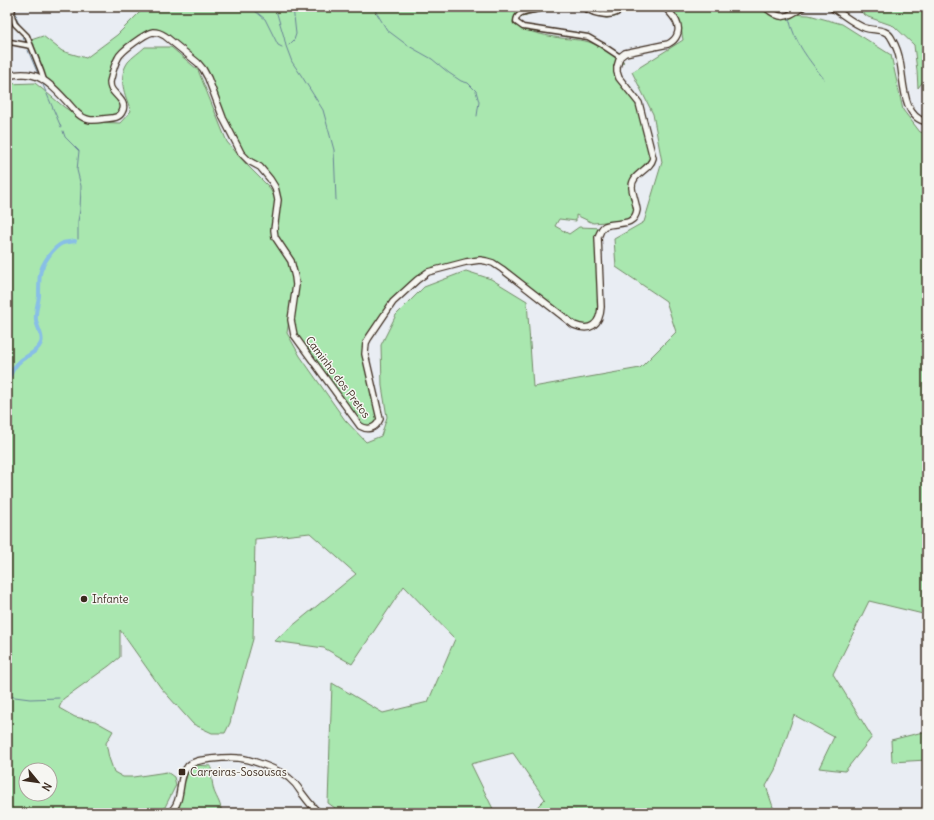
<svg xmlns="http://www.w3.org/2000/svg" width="934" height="820" viewBox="0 0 934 820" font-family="Delius,sans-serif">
<rect width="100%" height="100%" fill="#e9edf3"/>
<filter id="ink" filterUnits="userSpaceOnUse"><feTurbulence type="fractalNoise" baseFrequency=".025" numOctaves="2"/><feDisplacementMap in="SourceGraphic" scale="8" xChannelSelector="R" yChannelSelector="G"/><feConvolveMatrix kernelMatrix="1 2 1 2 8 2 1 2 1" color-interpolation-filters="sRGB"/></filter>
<g filter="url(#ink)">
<!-- green -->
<path fill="#a9e7af" stroke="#728866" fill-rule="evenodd" d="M145 7H550L544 11 529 14 518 19 516 24C526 33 557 38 570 39 576 40 583 40 589 42 601 46 613 55 624 62L617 67V72L639 103 653 158 636 177 633 193 635 217 617 224 605 222 593 223 576 215V221L559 219 555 226 569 234 579 227 603 228 598 237 601 307 591 327 574 325 502 269 480 260 442 268 417 280 393 302 365 348 379 414 375 426 360 425 292 330 295 285 287 333 300 356 345 420 366 442 381 436 387 417 382 386 381 345 396 315 424 287 466 271 491 279 527 301 533 387 640 368 676 332 666 301 616 267 614 239 644 222 662 162 653 114 632 72 683 40 680 22 671 7H760L768 13 809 15 842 24 891 55 903 110 920 132 927 133V615L869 601 833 674 872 737 845 771 819 768 834 737 794 715 775 770 766 786 775 813H578L575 810V813H531L545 799 513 753 471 764 495 813H342L328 803 332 683 383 713 428 702 455 639 404 586 352 664 324 648 274 641 356 574 310 533 255 539 253 639 235 703 230 723 225 733H212L193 724 161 688 120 630V657L109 666 63 699 59 708 75 717 95 721 113 731 106 743 109 758 114 772 123 777H133L167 772 174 777 176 785 164 809 156 813H7V84L35 83 64 107 87 122 120 123 131 111C125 95 117 78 128 62 132 57 140 52 145 47H171L198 70 227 142 247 165 269 187 278 204 270 179 241 153 208 78 198 63 173 42 152 32 125 50 115 65 110 82 121 101V113L96 120 77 113 44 80 28 41 43 36 62 51 86 58 117 35ZM26 770H50V794H26Z
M580 7H620L621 8 620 14 615 17 606 18 588 13Z
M854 7H927V76L918 88 917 71 914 45 894 26 868 17Z
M927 731V760L892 762 891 740Z
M193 765 211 766C211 774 212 783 214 791 217 799 222 805 221 813H176L178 811 184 785 186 773 189 767Z"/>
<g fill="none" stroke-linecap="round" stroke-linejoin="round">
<!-- stream -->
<path stroke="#698396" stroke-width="1" d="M15 7 17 20 20 26
M250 7 265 19 278 45 282 47
M275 7 284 37 286 46 292 62 301 75 323 110 334 150 336 200
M373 7 387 30 407 45 432 59 449 73 461 81 468 83 476 91 479 102 477 116
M787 7 788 12
M789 18C794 42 809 60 824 79
M22 33 24 40
M289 45 294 40 296 34 293 7
M27 48 38 74
M43 85 61 127
M63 131 65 137 79 151 77 170 81 186 80 210 78 221V239
M7 696 30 699 59 698"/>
<!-- canal -->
<path stroke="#88bfe6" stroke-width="4" d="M7 382C10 375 13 368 18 363 25 356 37 353 41 343 44 336 37 328 36 320 35 312 38 304 39 296 39 289 39 281 40 274 42 264 53 247 63 243 66 242 71 242 75 241"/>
<defs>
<path id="street" d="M13 7 12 15 13 19 15 24 27 36 41 71 44 80
M546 7C537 12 516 8 516 22L523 27 588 37 602 45 620 57
M583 7C594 15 615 20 623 7
M10 42 31 46"/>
<path id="secondary" d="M765 7C781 21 787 18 803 7
M831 7C841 13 855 25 865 28 875 31 887 28 892 39 896 46 899 54 900 62 904 80 902 118 927 122
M7 76C15 74 24 73 32 75 48 78 66 101 77 113 86 121 92 121 103 119 110 118 119 119 122 112 128 102 115 96 111 88 110 86 110 84 110 82 112 74 114 65 118 58 121 51 146 33 153 32 158 32 162 34 165 36L198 63 203 69 208 78 223 118 237 145 241 153 249 161 260 167 270 179 275 187 278 200 274 230 275 237 291 261 295 277 296 285 291 320 294 335 360 426C369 431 376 428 380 419L365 354 366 343 368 339 393 302 417 280 428 272 466 262 480 260 486 261 493 263 502 269 574 325C590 332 600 325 601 307L598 237C600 233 601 228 605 226 617 221 634 228 637 210 636 203 633 195 632 188 631 173 650 171 653 158L639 103 619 78 617 72V67L620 57 625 53 668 44C672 42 675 40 677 35 682 24 672 15 665 7
M169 813C185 801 176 780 188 766 194 760 203 760 211 759 220 758 229 757 238 758 251 759 280 770 289 778 294 782 298 787 301 792 307 800 312 807 319 813"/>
</defs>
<!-- street casing -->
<use href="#street" stroke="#3b2a1e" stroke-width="7"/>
<!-- secondary casing -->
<use href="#secondary" stroke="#3b2a1e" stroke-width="8"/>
<!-- street -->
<use href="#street" stroke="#f6f6f2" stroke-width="4"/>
<!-- secondary -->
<use href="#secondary" stroke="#f6f6f2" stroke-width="5.5"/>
</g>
</g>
<!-- markers -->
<g fill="#3b2a1e" stroke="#f6f6f2" stroke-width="1.5">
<circle cx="84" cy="599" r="4"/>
<rect x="178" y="768" width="8" height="8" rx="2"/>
</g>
<g text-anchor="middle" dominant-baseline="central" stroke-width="3" stroke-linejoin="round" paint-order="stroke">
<!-- street labels -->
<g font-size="11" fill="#3b2a1e" stroke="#f6f6f2">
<text transform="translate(338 377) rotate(53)">Caminho dos Pretos</text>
</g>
<!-- poi labels -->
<g font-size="11" fill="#3b2a1e" stroke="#f6f6f2" text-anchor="start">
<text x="92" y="599">Infante</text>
<text x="190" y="772">Carreiras-Sosousas</text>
</g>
</g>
<!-- margin -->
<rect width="934" height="820" fill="none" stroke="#f6f6f2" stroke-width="24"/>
<rect x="12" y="12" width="910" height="796" fill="none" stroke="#3b2a1e" stroke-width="1.5" filter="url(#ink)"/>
<!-- north arrow -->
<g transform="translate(38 782) rotate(119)"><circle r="19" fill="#f6f6f2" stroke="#aba49d"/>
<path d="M0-3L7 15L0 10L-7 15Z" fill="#3b2a1e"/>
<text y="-6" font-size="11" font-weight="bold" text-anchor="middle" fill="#3b2a1e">N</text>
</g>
</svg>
